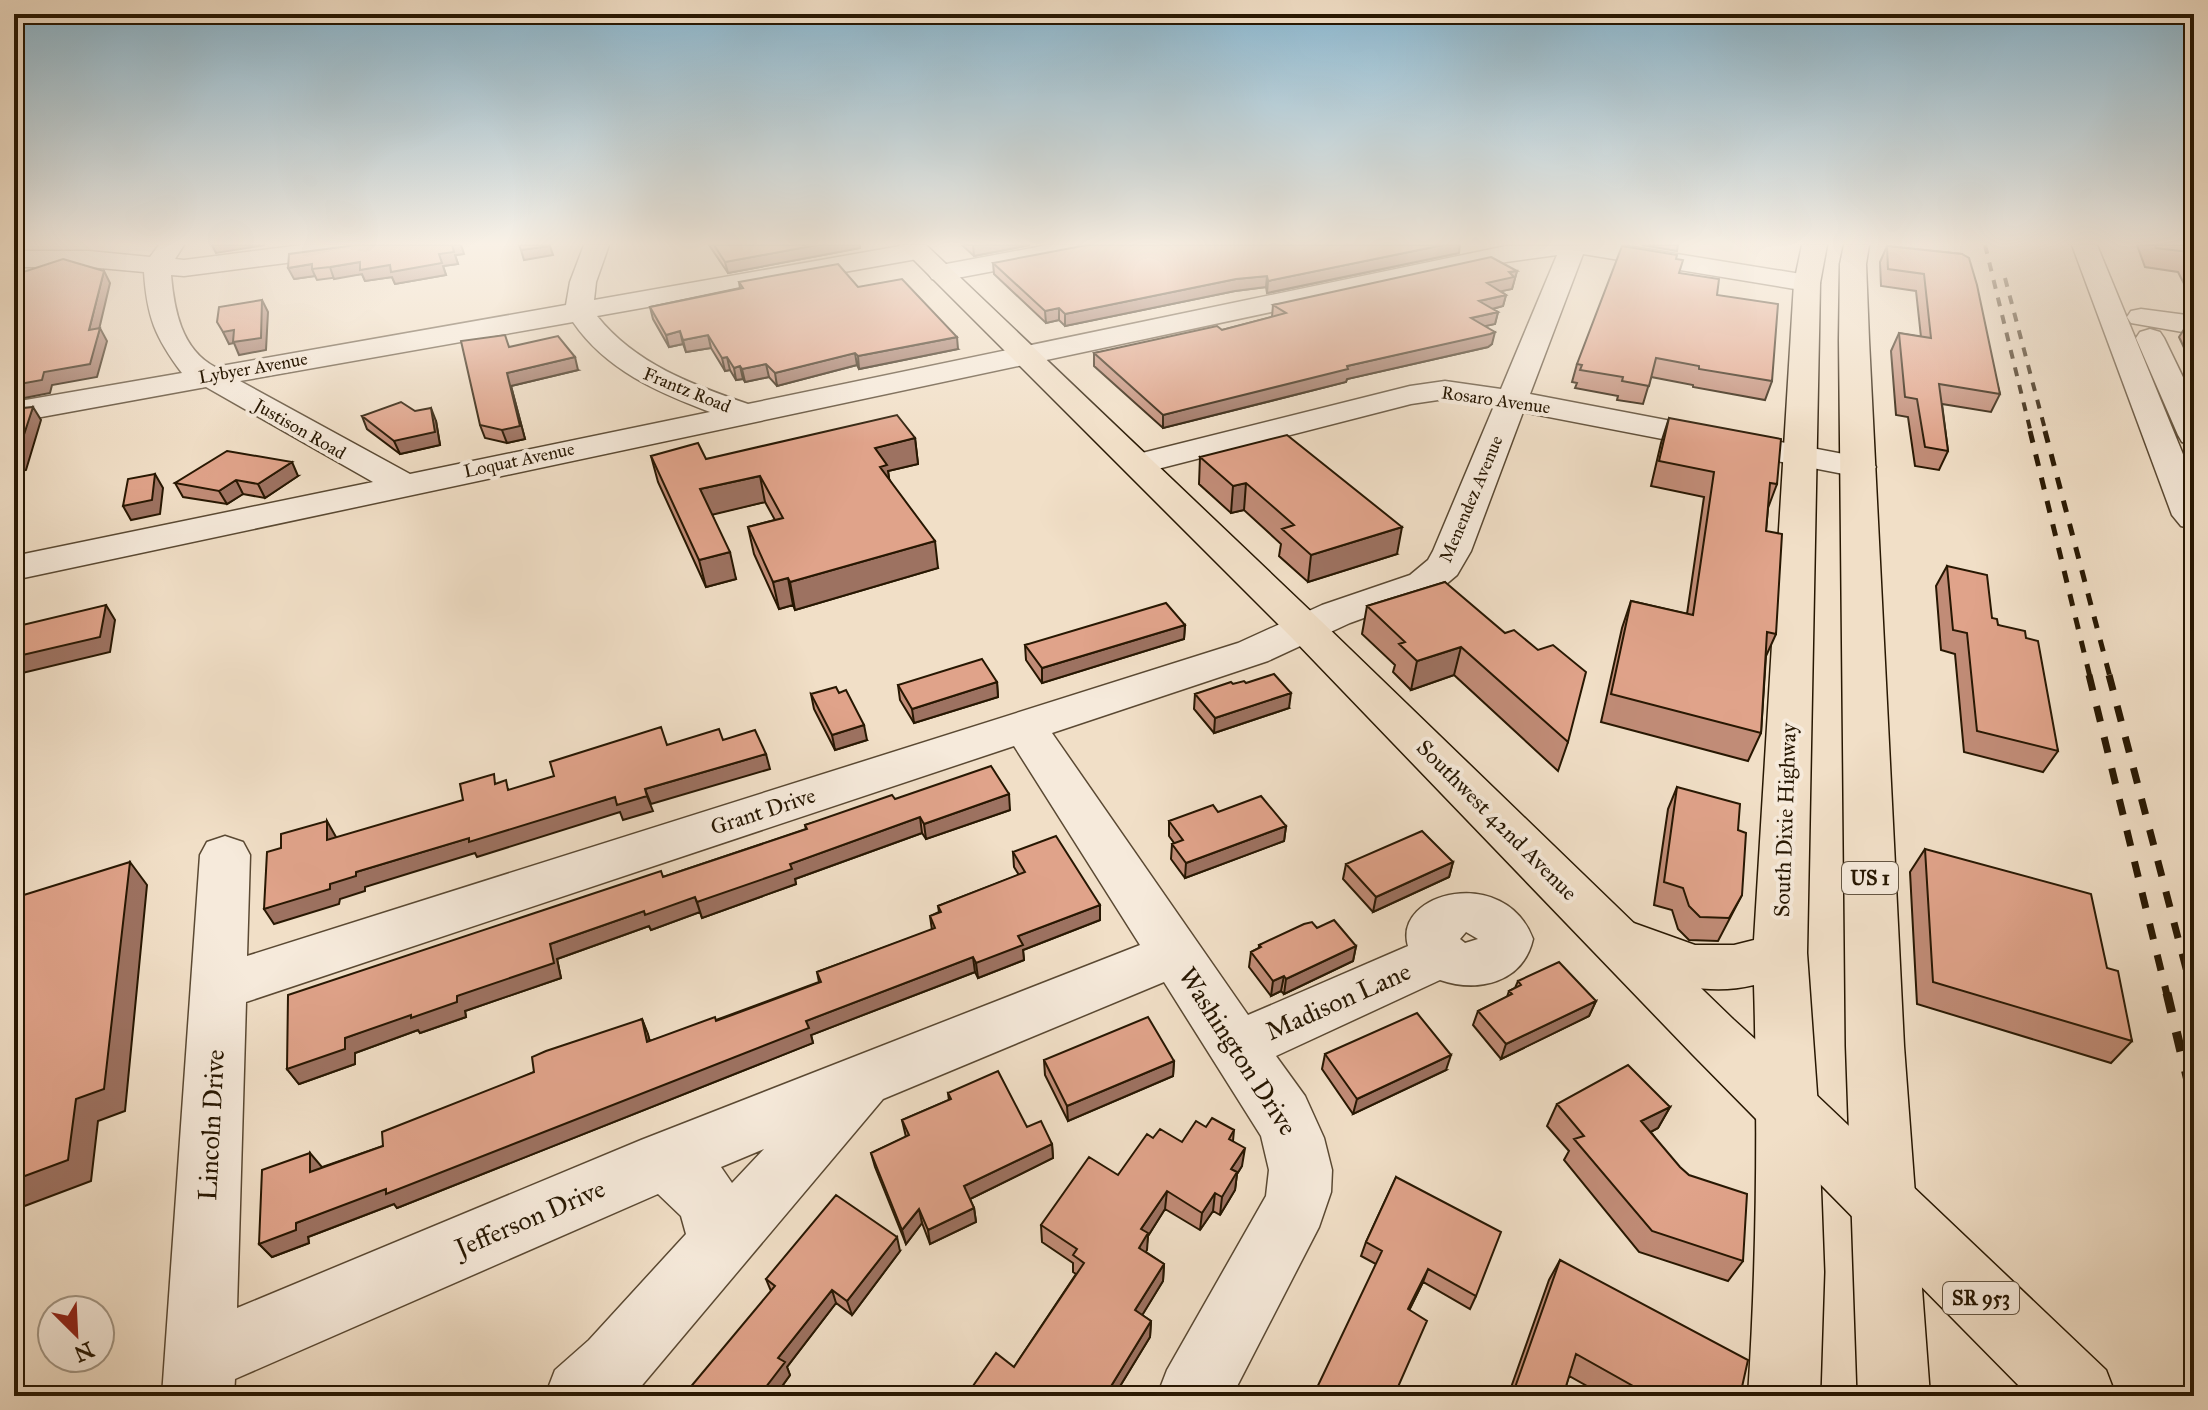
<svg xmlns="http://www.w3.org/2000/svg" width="2208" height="1410" viewBox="0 0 2208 1410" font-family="'IM FELL Great Primer',serif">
<rect width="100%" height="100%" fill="#f1dfc7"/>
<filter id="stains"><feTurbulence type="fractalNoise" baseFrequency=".0025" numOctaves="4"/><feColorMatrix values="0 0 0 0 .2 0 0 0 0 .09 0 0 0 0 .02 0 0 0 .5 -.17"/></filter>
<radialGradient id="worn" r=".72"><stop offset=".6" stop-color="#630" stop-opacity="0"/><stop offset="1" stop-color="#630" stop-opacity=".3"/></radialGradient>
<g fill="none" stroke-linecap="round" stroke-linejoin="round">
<defs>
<path id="minor" d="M159 245H184L175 259 184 260 302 245H377L374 250 365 253 184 276 171 275C174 309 181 349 215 367L566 305 570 282 584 245H609L596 282 594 300 906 245 926 246 930 251 926 256 917 259 597 316C635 364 693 385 748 404L1506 246 1621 245 1807 275 1816 277 1820 283 1816 289 1807 291 1583 254 1530 394 1859 457 1871 460 1876 467 1871 474 1859 477 1523 412 1471 551 1457 575 1438 591 1350 623 1268 661 1052 733 1248 1015 1408 946C1392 892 1505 864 1533 939 1523 983 1478 993 1440 980L1276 1056 1305 1096 1324 1138 1332 1170 1331 1192 1319 1227 1232 1396H1157L1167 1370 1266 1196 1269 1170 1261 1136 1164 982 883 1099 633 1396H545L555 1370 589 1340 686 1234 681 1216 658 1194 235 1379 234 1396H162L200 855 207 842 225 836 243 842 250 855 247 956 1238 643 1322 605 1410 575 1428 560 1433 551 1494 406 1445 399 1411 404 1138 474 1126 471 1121 464 1126 457 1410 386 1445 381 1501 389 1557 255 1506 262 14 580V556L373 482 206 387 14 422V402L182 373C155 337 147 317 144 272L89 267H14V251H89L150 257ZM573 322C606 370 657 392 710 412L410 474 240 381ZM1014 746 1140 945 641 1140 237 1308 246 1002ZM1466 932 1478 939 1465 943 1460 939ZM764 1149 732 1183 721 1167Z
M1048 245H1102L1099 250 1090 253 941 281 932 279 928 273 932 267 941 265Z
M2072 245H2097L2194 481V529L2181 526 2172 515Z
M2141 309 2194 316V334L2131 323 2127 317 2131 311Z
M2150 329 2160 332 2164 338 2194 400V445L2182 442 2178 435 2136 338 2140 332Z"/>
<path id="major" d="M899 245H926L1321 621 1733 1019 1809 1088 2106 1370 2116 1396H2029L1693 1055 1293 639Z"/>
<path id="highway" d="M1802 245H1827L1820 283 1807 953 1818 1107 1824 1272 1820 1396H1748C1757 1259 1758 1122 1754 985 1696 999 1647 976 1595 952L1587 937 1595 922 1614 916 1695 945H1734L1754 940 1794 283Z
M1844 245H1869L1866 264 1869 340 1904 1046 1930 1396H1858L1846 1046 1839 340 1840 264Z"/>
</defs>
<!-- minor casing -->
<use href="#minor" stroke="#5a4933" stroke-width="3"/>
<!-- major casing -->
<use href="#major" stroke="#271702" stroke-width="3"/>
<!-- highway casing -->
<use href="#highway" stroke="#271702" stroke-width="3"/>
<!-- minor -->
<use href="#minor" fill="#f6eadb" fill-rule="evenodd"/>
<!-- major -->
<use href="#major" fill="#f1dfc7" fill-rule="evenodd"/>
<!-- highway -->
<use href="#highway" fill="#f1dfc7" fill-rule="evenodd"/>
<!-- rail-far3 -->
<path stroke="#271702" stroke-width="4" stroke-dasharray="9 9" stroke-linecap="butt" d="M1985 245 2031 433
M2005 278 2046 433"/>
<!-- rail-far2 -->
<path stroke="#271702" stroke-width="5" stroke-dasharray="12 12" stroke-linecap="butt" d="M2030 431 2090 677
M2045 431 2110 677"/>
<!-- rail-far1 -->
<path stroke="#271702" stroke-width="7" stroke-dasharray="16 16" stroke-linecap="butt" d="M2089 675 2167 995
M2109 675 2193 995"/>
<!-- rail -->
<path stroke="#271702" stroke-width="9" stroke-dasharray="20 20" stroke-linecap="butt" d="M2167 993 2194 1106
M2193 993 2194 998"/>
</g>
<!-- wall -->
<path fill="#c18c77" stroke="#271702" stroke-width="2" d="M356 245 464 254 455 255 458 264 443 266 446 275 395 284 392 277 365 281 362 274 317 280 315 276 294 279Z
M709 245H860V248L728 273Z
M962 245H1030L974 256Z
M1642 245H1678L1677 251Z
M2137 245H2194V303L2178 272 2145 267Z
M1887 246 1962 254 2000 394 1991 412 1942 404 1948 451 1939 470 1915 466 1908 417 1896 415 1891 351 1899 333 1921 337 1916 291 1881 286 1880 262Z
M1459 253 1267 293 1266 287 1235 291 1065 326 1059 320 1046 323 994 274 993 263Z
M1676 259 1679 273 1717 295 1772 381 1765 400 1693 387V385L1651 377 1643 404 1617 400 1618 396 1575 388 1577 383 1572 382 1577 364Z
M1517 271 1512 289 1501 291 1506 295 1503 306 1493 309 1498 312 1495 324 1485 326 1492 344 1488 347 1347 379 1346 382 1163 428 1094 366V353L1222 330 1272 317 1273 305Z
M739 282 858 287 958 349 859 369 857 365 777 386 769 377 745 382 743 379 736 380 730 370 725 371 711 348 686 352 683 344 669 347 653 319 650 307 740 288Z
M2192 317H2194V369L2179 337Z
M509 347 578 370 511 386 525 439 507 443 485 438 480 425Z
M415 411 436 421 440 445 400 454 367 429 362 416Z
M1669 418 1777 484 1768 508 1766 531 1776 634 1766 656 1761 733 1748 761 1601 722 1622 628 1631 601 1687 614 1704 497 1651 486 1661 443Z
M915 438 918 464 888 471 889 479 938 568 795 610 793 605 779 609 754 554 748 527 775 520 765 502 712 514 736 579 706 587 658 482 651 456 706 459Z
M1200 457 1397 554 1308 582 1279 556 1281 544 1244 510 1231 513 1199 484Z
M298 476 265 498 243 494 227 504 183 497 175 483Z
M1947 566 1998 625 2026 638 2058 751 2043 772 1964 752 1955 654 1941 650 1936 586Z
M1445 582 1568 742 1558 771 1454 675 1411 690 1393 672 1395 665 1362 634 1367 606Z
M1185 625 1184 639 1042 683 1026 660 1025 645Z
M997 682 998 697 914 723 900 700 898 685Z
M1246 683 1289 708 1214 733 1194 709 1195 694 1233 684Z
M811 694 867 740 835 750 814 709Z
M1677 787 1738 830 1742 895 1718 941 1689 940 1678 929 1672 910 1654 905 1668 809Z
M895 799 1010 810 926 839 922 833 795 879 796 884 702 918 700 912 651 930 649 926 557 959 561 978 465 1011 466 1017 420 1033 418 1030 355 1053V1064L299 1084 287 1069 663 877 806 829 805 825Z
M1218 812 1286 826 1284 841 1185 878 1171 859 1172 844 1174 843 1169 836V821Z
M1925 849 2107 968 2132 1041 2111 1063 1917 1004 1910 872Z
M1013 852 1100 905V920L1023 950 1024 960 978 978 975 972 811 1035 813 1043 397 1208 394 1204 308 1237 309 1243 272 1257 259 1244 322 1167 383 1146 642 1019 650 1041 716 1020 819 982 817 972 932 930 930 916 939 912 938 906 1019 875 1014 867Z
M1453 862 1449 877 1373 912 1343 879 1346 864Z
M1317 928 1356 946 1353 961 1284 994 1281 991 1271 996 1249 967 1251 952 1259 948V945Z
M1518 981 1596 1001 1589 1016 1501 1059 1473 1025 1478 1011 1507 997 1509 991 1515 988Z
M1325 1054 1446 1070 1353 1114 1322 1069Z
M1044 1060 1174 1061 1173 1076 1068 1121 1045 1075Z
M948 1093 1027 1127 1052 1144 1053 1158 970 1199 974 1208 976 1222 930 1244 922 1223 906 1244 875 1167 871 1153 906 1137 902 1120 949 1100Z
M1557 1104 1670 1107 1658 1128 1651 1132 1743 1261 1728 1281 1639 1252 1564 1160 1569 1151 1547 1126Z
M1206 1127 1234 1130 1233 1141 1242 1166 1237 1174 1235 1190 1220 1215 1213 1211 1200 1230 1165 1209 1148 1236 1146 1252 1164 1264 1163 1281 1142 1315 1151 1321 1150 1337 1114 1396H966L1014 1367 1076 1274 1073 1272V1263L1042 1242 1041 1225 1118 1175 1153 1138 1182 1142Z
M1396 1177 1476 1296 1470 1309 1423 1282 1409 1310 1376 1264 1361 1256 1366 1242Z
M900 1251 852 1315 836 1303 787 1367 790 1375 775 1396 771 1291 766 1279Z
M1560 1260 1740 1396H1605L1569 1376 1563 1396H1508L1549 1280Z"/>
<!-- shaded-wall -->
<path fill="#9d7261" stroke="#271702" stroke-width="2" d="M212 245H265L216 253Z
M452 245H461L464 254 455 255 458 264 443 266 446 275 395 284 392 277 365 281 362 274 334 279 330 267 360 262 439 254Z
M817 245H860V248L728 273 725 262Z
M973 245H1030L974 256Z
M1443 245H1460L1459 253 1267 293 1268 281Z
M550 246 553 255 524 260 521 250Z
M312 264V269L315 276 294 279 288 268Z
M104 271 110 283 97 338 100 328 107 341 97 377 52 385 50 393 14 400V385L44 372 89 330Z
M1517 271 1512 289 1484 295 1487 283 1509 272Z
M1267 276 1266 287 1235 291 1065 326V314L1236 279Z
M1506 295 1503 306 1477 313 1479 301Z
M262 300 268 312 266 350 239 355 234 343 229 344 223 332Z
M1059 308V320L1046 323 1045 311Z
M1498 312 1495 324 1468 330 1471 318Z
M680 331 683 344 669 347 666 335Z
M1495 332 1492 344 1488 347 1347 379 1346 382 1163 428V415L1347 366Z
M708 335 711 348 686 352 683 340Z
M957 337 958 349 859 369 858 356Z
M855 353 857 365 777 386 775 373Z
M575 357 578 370 511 386 525 439 507 443 502 430 507 373Z
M727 357 730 370 725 371 722 358Z
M766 364 769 377 745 382 742 369Z
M740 366 743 379 736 380 734 368Z
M33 407 41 420 26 470 14 473V457Z
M431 408 436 421 440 445 400 454 394 441Z
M915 438 918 464 888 471 891 491 884 493 875 448Z
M292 462 298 476 265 498 258 484Z
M155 474 163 488 160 514 131 520 123 506Z
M760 476 765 502 707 516 700 489Z
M236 480 243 494 227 504 219 491Z
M1246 483 1244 510 1231 513 1233 486Z
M1402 527 1397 554 1308 582 1311 555Z
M935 541 938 568 795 610 790 582Z
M730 552 736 579 706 587 699 560Z
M788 578 793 605 779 609 773 582Z
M106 605 115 620 110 652 14 675V657Z
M1185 625 1184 639 1042 683V668Z
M1461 647 1454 675 1411 690 1417 661Z
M997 682 998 697 914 723 912 709Z
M1291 693 1289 708 1214 733 1215 718Z
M864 725 867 740 835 750 832 735Z
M766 754 770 769 651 804 645 789Z
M1009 794 1010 810 926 839 924 824Z
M647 796 653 811 623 820 620 812 477 857 475 853 365 887V891L340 899 339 904 274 924 264 909 356 872 469 838 615 797Z
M920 817 922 833 795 879 796 884 702 918 697 902 790 864Z
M327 821 336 837V855L327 840Z
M1286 826 1284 841 1185 878 1186 863Z
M130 862 147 885 125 1111 98 1121 91 1181 14 1210V1180L76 1099Z
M1453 862 1449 877 1373 912 1376 897Z
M695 897 700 912 651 930 649 926 557 959 561 978 465 1011 466 1017 420 1033 418 1030 355 1053V1064L299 1084 287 1069 345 1038 457 996 550 944 644 911Z
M1100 905V920L1023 950 1024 960 978 978 976 963 1018 936Z
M1356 946 1353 961 1284 994 1286 979Z
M973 957 975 972 811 1035 813 1043 397 1208 394 1204 308 1237 309 1243 272 1257 259 1244 296 1223 806 1021Z
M1284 976 1281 991 1271 996 1273 981Z
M1596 1001 1589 1016 1501 1059 1506 1044Z
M642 1019 648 1034 653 1056 647 1042Z
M1451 1055 1446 1070 1353 1114 1357 1099Z
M1174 1061 1173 1076 1068 1121 1067 1106Z
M1670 1107 1658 1128 1630 1143 1641 1121Z
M1052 1144 1053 1158 966 1201 964 1186Z
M1245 1148 1242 1166 1237 1174 1235 1190 1220 1215 1222 1197 1231 1169Z
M310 1153 322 1167V1186L310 1172Z
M1167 1191 1165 1209 1148 1236 1147 1250 1138 1265 1141 1229Z
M1215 1193 1213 1211 1200 1230 1202 1213Z
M974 1208 976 1222 930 1244 928 1230Z
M919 1209 922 1223 906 1244 902 1230Z
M897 1237 900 1251 852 1315 847 1301Z
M1164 1264 1163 1281 1135 1327V1310Z
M1428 1269 1423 1282 1403 1323 1408 1309Z
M832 1290 836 1303 787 1367 790 1375 775 1396H759L778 1358Z
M1151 1321 1150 1337 1114 1396H1105Z"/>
<!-- building -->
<path fill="#e0a38a" stroke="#271702" stroke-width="2" d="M356 245H452L454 252 439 254 442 263 391 272 390 265 360 270V262L330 267 312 269V264L288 268 289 254Z
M519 245H550V246L521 250Z
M714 245H817L725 262Z
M1087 245H1443L1268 281 1267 276 1236 279 1065 314 1059 308 1045 311 993 263Z
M2155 245H2194V261L2189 252 2156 248Z
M1622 246 1677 255 1676 259 1683 260 1679 273 1719 279 1717 295 1778 304 1772 381 1699 369V366L1656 358 1649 386 1622 381 1623 377 1580 370 1582 365 1577 364Z
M1887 246 1962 254 1969 258 1977 285 2000 394 1939 384 1948 451 1925 447 1917 399 1905 397 1899 333 1931 338 1924 274 1888 269Z
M1491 257 1517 271 1509 272 1514 277 1487 283 1506 295 1479 301 1498 312 1471 318 1495 332 1490 334 1347 366 1348 369 1163 415 1094 353 1217 326 1222 330 1286 313 1273 305Z
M63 259 104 271 89 330 100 328 90 364 44 372 42 380 14 385V328L19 318H14V275Z
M838 264 858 287 902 279 957 337 858 356 855 353 775 373 766 364 742 369 740 366 734 368 727 357 722 358 708 335 683 340 680 331 666 335 650 307 743 288 739 282Z
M262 300 261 338 233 342 234 330 223 332 217 322 219 307Z
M505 335 509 347 558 336 575 357 507 373 520 426 502 430 480 425 461 341Z
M401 402 415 411 431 408 435 432 394 441 362 416Z
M33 407 17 456 14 457V409Z
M897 415 915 438 875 448 887 465 880 467 935 541 790 582 788 578 773 582 748 527 783 518 760 476 700 489 730 552 699 560 651 456 698 443 706 459Z
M1669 418 1781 439 1777 484 1770 483 1766 531 1782 534 1776 634 1767 632 1761 733 1611 694 1631 601 1693 615 1714 472 1659 461Z
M1287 435 1402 527 1311 555 1282 529 1294 525 1246 483 1233 486 1200 457Z
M227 451 292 462 258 484 236 480 219 491 175 483Z
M155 474 152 500 123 506 128 479Z
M1947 566 1987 575 1992 618 1997 619 1998 625 2025 631 2026 638 2038 641 2058 751 1977 731 1967 633 1953 630Z
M1445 582 1505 633 1514 630 1538 650 1553 645 1586 672 1568 742 1461 647 1417 661 1399 644 1405 642 1367 606Z
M1166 603 1185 625 1042 668 1025 645Z
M106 605 100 637 14 657V627Z
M982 659 997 682 912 709 898 685Z
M1274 674 1291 693 1215 718 1195 694 1231 682 1233 684 1244 681 1246 683Z
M836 687 839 693 846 690 864 725 832 735 811 694Z
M661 727 667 745 719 729 723 740 755 730 766 754 645 789 647 796 617 805 615 797 469 842V838L356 872V876L330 884V889L264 909 267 852 281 848V834L327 821V840L463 800 460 784 494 774 495 784 506 780 508 790 554 776 550 762Z
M991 766 1009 794 924 824 920 817 790 864 792 869 697 902 695 897 645 915 644 911 550 944 554 963 457 996V1002L411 1018V1015L345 1038V1049L287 1069 288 995 661 871 663 877 807 829 805 825 892 795 895 799Z
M1677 787 1740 804 1738 830 1746 833 1742 895 1729 918 1700 917 1689 906 1683 888 1664 882Z
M1261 796 1286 826 1186 863 1172 844 1183 840 1169 821 1213 805 1218 812Z
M1422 831 1453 862 1376 897 1346 864Z
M1056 836 1100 905 1018 936 1023 945 976 963 973 957 806 1021 809 1028 386 1194V1189L296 1223V1230L259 1244 262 1170 310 1153V1172L383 1146 382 1132 534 1072 532 1057 546 1051 642 1019 647 1042 715 1017 716 1021 821 982 817 972 935 928 930 916 941 912 938 906 1025 872 1013 852Z
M1925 849 2091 894 2107 968 2118 971 2132 1041 1933 982Z
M130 862 104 1089 76 1099 68 1160 14 1180V898Z
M1334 920 1356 946 1286 979 1284 976 1273 981 1251 952 1261 947 1259 945 1304 924 1312 922 1317 928Z
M1559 962 1596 1001 1506 1044 1478 1011 1512 994 1509 991 1521 985 1518 981Z
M1417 1013 1451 1055 1357 1099 1325 1054Z
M1148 1017 1174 1061 1067 1106 1044 1060Z
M1628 1065 1670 1107 1641 1121 1680 1167 1689 1175 1747 1194 1743 1261 1652 1231 1574 1139 1584 1136 1557 1104Z
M998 1071 1027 1127 1041 1121 1052 1144 964 1186 974 1208 928 1230 919 1209 902 1230 871 1153 909 1135 902 1120 951 1099 948 1093Z
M1212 1118 1234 1130 1229 1139 1245 1148 1231 1169 1237 1172 1222 1197 1215 1193 1202 1213 1167 1191 1141 1229 1148 1233 1139 1248 1164 1264 1135 1310 1151 1321 1105 1396H966L996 1353 1014 1367 1084 1263 1073 1255 1077 1249 1041 1225 1089 1157 1118 1175 1147 1134 1153 1138 1160 1129 1182 1142 1196 1121 1206 1127Z
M1396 1177 1501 1232 1476 1296 1428 1269 1408 1309 1427 1321 1394 1396H1313L1382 1251 1366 1242Z
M836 1195 897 1237 847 1301 832 1290 778 1358 785 1362 759 1396H683L775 1286 766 1279Z
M1560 1260 1748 1360 1740 1396H1651L1576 1354 1563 1396H1512Z"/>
<!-- sky -->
<linearGradient id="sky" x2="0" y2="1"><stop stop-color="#89b8d2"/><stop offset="0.55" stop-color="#f9f1e6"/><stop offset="1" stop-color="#f9f1e6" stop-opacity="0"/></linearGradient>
<rect width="2208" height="443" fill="url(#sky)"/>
<g text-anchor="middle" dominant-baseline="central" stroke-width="8" stroke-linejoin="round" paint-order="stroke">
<!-- far-street labels -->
<g font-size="18" fill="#271702" stroke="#f6eadb">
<text transform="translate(253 368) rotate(-10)">Lybyer Avenue</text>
<text transform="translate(687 390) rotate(22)">Frantz Road</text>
<text transform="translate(1496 400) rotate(8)">Rosaro Avenue</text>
<text transform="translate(300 429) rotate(30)">Justison Road</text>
<text transform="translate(519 460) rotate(-12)">Loquat Avenue</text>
<text transform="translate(1471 499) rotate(-67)">Menendez Avenue</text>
</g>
<!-- shield labels -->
<g fill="#f6eadb" stroke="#655643" stroke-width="2">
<rect x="1842" y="862" width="56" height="32" rx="6"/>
<rect x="1943" y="1282" width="76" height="32" rx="6"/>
</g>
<g font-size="20" font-weight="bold" fill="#271702">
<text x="1870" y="878">US 1</text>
<text x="1981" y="1298">SR 953</text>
</g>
<!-- street labels -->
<g font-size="22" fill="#271702" stroke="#f6eadb">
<text transform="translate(763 811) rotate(-18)">Grant Drive</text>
<text transform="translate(1497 820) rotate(45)">Southwest 42nd Avenue</text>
<text transform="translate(1785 820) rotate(-88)">South Dixie Highway</text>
</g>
<!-- near-street labels -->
<g font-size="26" fill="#271702" stroke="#f6eadb">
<text transform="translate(1338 1001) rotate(-24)">Madison Lane</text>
<text transform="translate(1238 1051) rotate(57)">Washington Drive</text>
<text transform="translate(211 1125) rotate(-87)">Lincoln Drive</text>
<text transform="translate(530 1218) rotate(-23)">Jefferson Drive</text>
</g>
</g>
<!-- margin -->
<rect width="2208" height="1410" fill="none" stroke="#f1dfc7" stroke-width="48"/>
<rect x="16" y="16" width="2176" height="1378" fill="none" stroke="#271702" stroke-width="4"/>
<rect x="24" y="24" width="2160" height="1362" fill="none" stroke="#271702" stroke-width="2"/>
<!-- north arrow -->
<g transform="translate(76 1334) rotate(156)"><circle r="38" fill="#f6eadb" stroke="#a39684" stroke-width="2"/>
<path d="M0-6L14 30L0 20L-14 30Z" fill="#8f2418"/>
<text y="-12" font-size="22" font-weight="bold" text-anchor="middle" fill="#271702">N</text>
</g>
<rect width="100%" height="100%" filter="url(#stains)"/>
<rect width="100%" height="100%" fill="url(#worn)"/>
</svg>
